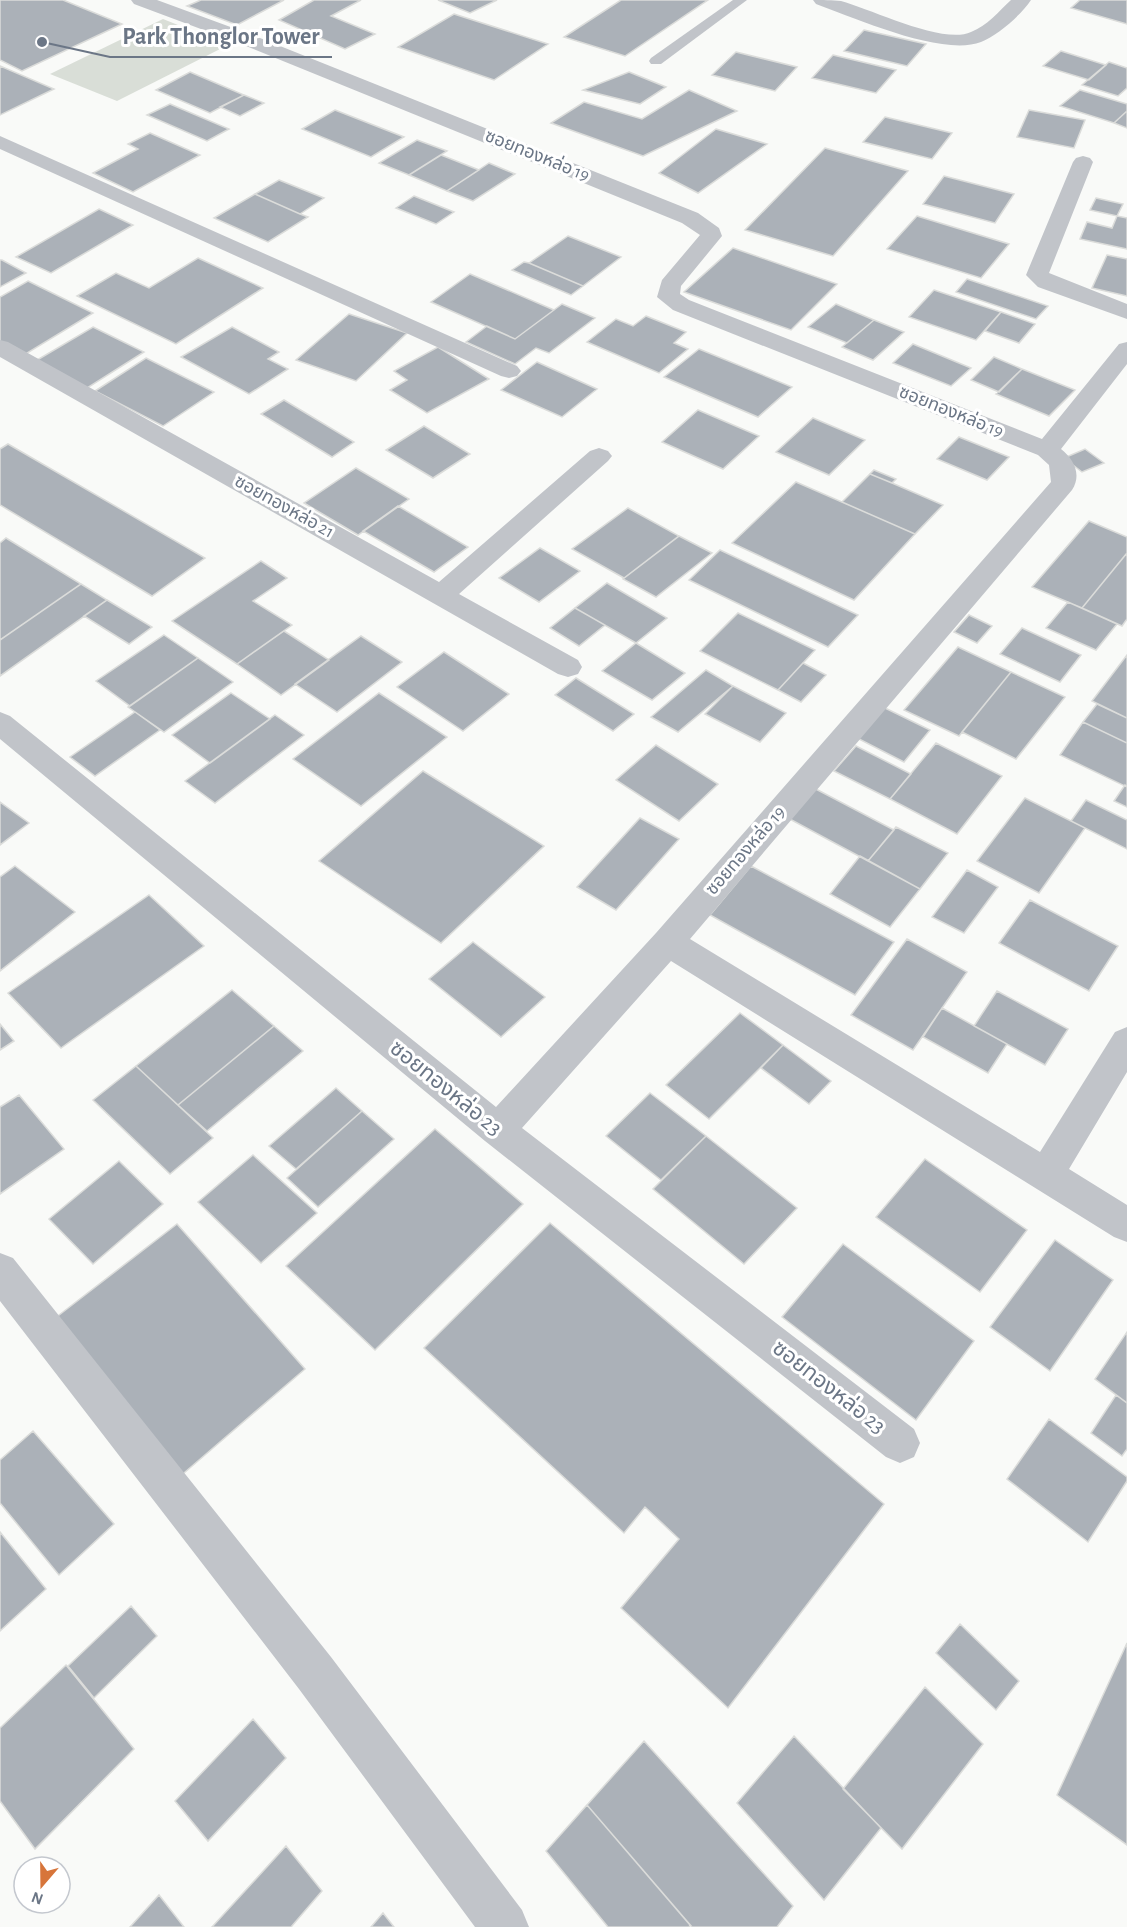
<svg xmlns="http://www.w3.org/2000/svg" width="1127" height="1927" viewBox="0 0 1127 1927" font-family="'Alegreya Sans','Noto Sans Thai',sans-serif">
<rect width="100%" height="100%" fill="#f9faf8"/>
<!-- green -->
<path fill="#d9ded7" d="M163 19 228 45 117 101 50 74Z"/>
<!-- building -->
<path fill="#abb1b8" stroke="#dbdcda" stroke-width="1.5" d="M0 0H63L122 24 22 71 0 60Z
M201 0H284L237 25 187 6Z
M314 0H361L331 16 375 34 345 49 279 20Z
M438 0H497L470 13Z
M621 0H708L625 56 564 37Z
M1080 0H1127V24L1071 8Z
M454 14 548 44 494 80 398 47Z
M864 30 926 44 907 66 844 51Z
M1061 51 1106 65 1089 80 1043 66Z
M736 52 797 67 775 91 712 75Z
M833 55 896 70 876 93 812 78Z
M1109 62 1127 68V88L1118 96 1082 85Z
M0 66 54 89 0 115Z
M190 72 244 95 210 113 156 90Z
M629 72 666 87 640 104 583 90Z
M689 90 737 111 643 156 551 123 584 102 642 119Z
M1080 90 1127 104V111L1114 123 1060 106Z
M244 95 264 103 240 116 220 107Z
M170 104 229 129 207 141 147 115Z
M335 110 404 137 371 157 302 129Z
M1029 110 1085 120 1074 148 1017 137Z
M1127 111V128L1114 123Z
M885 117 952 133 932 159 863 142Z
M716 129 767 144 698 193 659 173Z
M150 133 200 155 133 192 93 173 138 149 128 144Z
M417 140 447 151 409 175 379 163Z
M825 148 908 171 833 256 745 230Z
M441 155 479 170 447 191 409 175Z
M489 163 515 174 473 201 447 191Z
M944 176 1014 194 995 223 923 204Z
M279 180 324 198 300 214 255 194Z
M255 194 300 214 308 217 268 242 214 218Z
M414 196 454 212 436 224 396 208Z
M1096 198 1123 204 1117 216 1090 210Z
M99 209 133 225 51 273 16 257Z
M917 216 1009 244 981 278 887 249Z
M1117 216 1127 218V249L1080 239 1087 222 1112 228Z
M568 236 621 257 583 286 529 263Z
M733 248 837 284 791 330 684 292Z
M1107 255 1127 259V296L1092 288Z
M198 258 263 288 176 344 77 296 116 273 149 288Z
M0 260H2L26 273 0 287Z
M524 262 529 263 583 286 571 295 512 270Z
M470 274 554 310 515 339 431 302Z
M967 279 1048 306 1036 319 956 292Z
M28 281 93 313 24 355 0 343V297Z
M934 290 1001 312 976 340 909 317Z
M562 304 595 318 549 353 536 348 515 364 466 342 487 326 515 339Z
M836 304 874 320 847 343 808 327Z
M1001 312 1035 324 1019 343 985 331Z
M349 314 407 333 356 381 296 360Z
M646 316 686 332 674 343 688 349 659 373 587 342 616 319 633 326Z
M874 320 904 332 873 360 842 347Z
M93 327 144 352 84 390 32 363Z
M232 327 279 352 268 359 288 369 249 394 181 357Z
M913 344 971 368 951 386 893 363Z
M438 347 489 379 427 413 390 390 407 380 394 371Z
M699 349 792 387 758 417 664 377Z
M994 357 1022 369 999 392 971 380Z
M146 358 214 392 163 426 95 391Z
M537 362 597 389 562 417 501 390Z
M1022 369 1075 390 1049 416 996 394Z
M284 400 354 442 332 457 261 414Z
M698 410 759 436 723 469 662 442Z
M813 418 865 440 829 475 776 452Z
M424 426 470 454 433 478 386 450Z
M959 437 1009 457 987 480 937 459Z
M8 444 205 558 152 596 0 505V449Z
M1085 449 1104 463 1082 472 1064 458Z
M356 468 409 499 358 535 304 503Z
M874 470 896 479 892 483 870 474Z
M870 474 892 483 943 505 915 534 842 502Z
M796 482 915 534 854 600 732 543Z
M398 506 468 547 434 572 363 531Z
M628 508 679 536 624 578 572 549Z
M1089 521 1127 537V553L1082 608 1032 587Z
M679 536 712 553 656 597 623 579Z
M6 538 81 584 0 640V543Z
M540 548 580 571 539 602 499 578Z
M720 550 858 615 828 647 689 580Z
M1127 553V619L1122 626 1082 608Z
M261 561 287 578 253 601 292 625 237 664 172 621Z
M607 583 667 618 636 643 575 608Z
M81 584 107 600 0 676V640Z
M107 600 152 627 129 644 84 616Z
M1068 602 1117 624 1096 650 1046 628Z
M575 608 605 625 579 646 550 628Z
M738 613 815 650 778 690 700 651Z
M969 615 992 626 977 643 954 632Z
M1022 628 1081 655 1060 682 1000 654Z
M284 631 329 660 281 695 237 664Z
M164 635 198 658 130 706 96 681Z
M361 636 402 662 337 712 295 684Z
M636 643 685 673 652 700 602 671Z
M958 647 1011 672 959 736 904 710Z
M444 652 509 694 463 731 397 687Z
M1127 655V718L1092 701Z
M198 658 233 682 164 732 128 707Z
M803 663 826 675 801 702 778 690Z
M706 670 733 686 678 732 651 717Z
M1011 672 1065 697 1016 759 962 732Z
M576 678 634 714 613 731 555 695Z
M733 686 786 713 760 742 705 714Z
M231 693 270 719 210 763 172 735Z
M379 693 447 737 361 806 293 759Z
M1097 704 1127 718V743L1083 722Z
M883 707 930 730 904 762 857 738Z
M135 712 160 730 95 776 70 757Z
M275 715 304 735 215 803 185 781Z
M1083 722 1127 743V787L1060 755Z
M936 743 1002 776 957 834 890 799Z
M656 745 718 784 679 821 616 780Z
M856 746 911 774 890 799 834 771Z
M423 771 544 846 441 943 319 861Z
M1125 785 1127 787V807L1114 801Z
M812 787 894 830 868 861 786 817Z
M1025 798 1085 828 1039 893 977 861Z
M1086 800 1127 820V849L1071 821Z
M0 802 29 823 0 845Z
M640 818 679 839 616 910 577 887Z
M896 827 948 853 920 889 868 861Z
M860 856 920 889 890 927 830 894Z
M15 866 75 912 0 971V877Z
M751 866 894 942 855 995 710 915Z
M967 870 998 887 964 933 932 917Z
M149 895 204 946 61 1048 8 993Z
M1030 900 1118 946 1089 991 999 943Z
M907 939 967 972 913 1050 851 1015Z
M473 942 545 997 501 1037 429 979Z
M232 990 274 1026 178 1105 136 1066Z
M997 991 1068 1029 1045 1065 974 1026Z
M942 1008 1007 1044 988 1073 923 1037Z
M740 1013 783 1045 709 1119 666 1085Z
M0 1024 14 1041 0 1050Z
M274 1026 303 1051 207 1131 178 1105Z
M783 1045 831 1081 809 1104 761 1068Z
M136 1066 213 1138 170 1174 93 1100Z
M336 1088 362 1111 296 1169 269 1146Z
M650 1093 706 1136 661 1180 606 1136Z
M19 1095 64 1149 0 1194V1107Z
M362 1111 394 1139 318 1207 287 1178Z
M435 1129 523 1204 375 1350 286 1266Z
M706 1136 797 1208 744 1264 653 1189Z
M253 1155 317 1213 261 1263 198 1202Z
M925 1159 1027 1230 980 1292 876 1217Z
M119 1161 163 1204 93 1264 49 1219Z
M550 1223 884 1504 728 1708 621 1608 679 1539 645 1507 624 1533 424 1348Z
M177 1224 305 1369 177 1479 50 1322Z
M1055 1240 1113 1280 1050 1371 990 1327Z
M843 1244 974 1341 916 1420 782 1317Z
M1127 1332V1403L1095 1379Z
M1116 1395 1127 1403V1449L1122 1456 1091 1433Z
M1049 1419 1127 1477V1481L1088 1542 1007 1479Z
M33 1431 114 1524 59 1575 0 1503V1460Z
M0 1532 46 1589 0 1631Z
M131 1606 157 1636 94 1698 68 1666Z
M960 1624 1019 1681 996 1710 936 1653Z
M1127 1643V1845L1057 1795Z
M66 1665 134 1749 35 1849 0 1801V1728Z
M925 1687 983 1744 902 1849 843 1789Z
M253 1719 286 1758 208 1841 175 1801Z
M794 1736 881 1828 824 1900 737 1803Z
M644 1741 793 1906 777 1927H692L587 1805Z
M587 1805 690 1925 689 1927H608L546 1851Z
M286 1846 322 1891 291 1927H212Z
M159 1895 184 1927H130Z
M383 1913 394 1927H371Z"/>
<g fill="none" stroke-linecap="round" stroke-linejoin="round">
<!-- service -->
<path fill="#c1c4c9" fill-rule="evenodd" d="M733 0H747L661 64H651L649 61 651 58Z"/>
<!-- minor -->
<path fill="#c1c4c9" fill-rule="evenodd" d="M131 0H157L255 36 698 213 719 228 722 236 681 286 680 294 689 300 1042 439 1119 344 1127 342V364L1061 449C1074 459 1082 475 1072 490L690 939 1040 1152 1115 1032 1127 1027V1072L1069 1169 1127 1205V1242L1114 1237 671 961 522 1128 914 1429 920 1443 914 1457 900 1463 886 1457 485 1141 0 739V712L10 716 496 1107 656 933 1051 482 1049 465 1038 455 673 310 657 297 662 280 700 235 682 223 241 44 134 4Z
M813 0C822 0 833 0 841 1 871 9 943 45 971 32 987 26 999 11 1011 0H1031C1021 15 998 35 981 42 942 57 855 18 816 4Z
M0 136 517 366 521 371 517 376 509 378 501 376 0 149Z
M1083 156 1090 158 1093 162 1049 273 1127 304V319L1038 287 1026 275 1073 162 1076 158Z
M0 340 8 342 439 582 590 451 599 448 608 451 612 456 608 461 459 594 578 660 582 667 578 674 568 677 558 674 0 357Z
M0 1253 13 1258 331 1657 522 1910 529 1927H475L299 1689 0 1301Z"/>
</g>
<g text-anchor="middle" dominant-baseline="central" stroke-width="6" stroke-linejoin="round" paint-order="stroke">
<!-- far-street labels -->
<g font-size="18" fill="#6b7686" stroke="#fff">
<text transform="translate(537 156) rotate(22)">ซอยทองหล่อ 19</text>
<text transform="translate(951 412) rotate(22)">ซอยทองหล่อ 19</text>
<text transform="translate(284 507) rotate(29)">ซอยทองหล่อ 21</text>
<text transform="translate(746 851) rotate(-49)">ซอยทองหล่อ 19</text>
</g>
<!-- street labels -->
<g font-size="22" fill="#6b7686" stroke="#fff">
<text transform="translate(446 1088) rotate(39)">ซอยทองหล่อ 23</text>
<text transform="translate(829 1387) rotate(38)">ซอยทองหล่อ 23</text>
</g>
</g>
<!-- callouts -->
<path fill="none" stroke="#6b7686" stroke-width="2" d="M42 42L110 57H332"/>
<circle fill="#6b7686" stroke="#fff" stroke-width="2" cx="42" cy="42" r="6"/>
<g font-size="24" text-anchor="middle" font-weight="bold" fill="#6b7686" stroke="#fff" stroke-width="6" stroke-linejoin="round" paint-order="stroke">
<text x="221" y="44">Park Thonglor Tower</text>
</g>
<!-- north arrow -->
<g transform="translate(42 1885) rotate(200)"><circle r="28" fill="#ffffff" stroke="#c4c8cf" stroke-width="1.5"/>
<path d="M0-4.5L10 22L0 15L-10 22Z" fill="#d7753a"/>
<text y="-9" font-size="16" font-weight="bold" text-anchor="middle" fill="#6b7686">N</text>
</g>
</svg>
